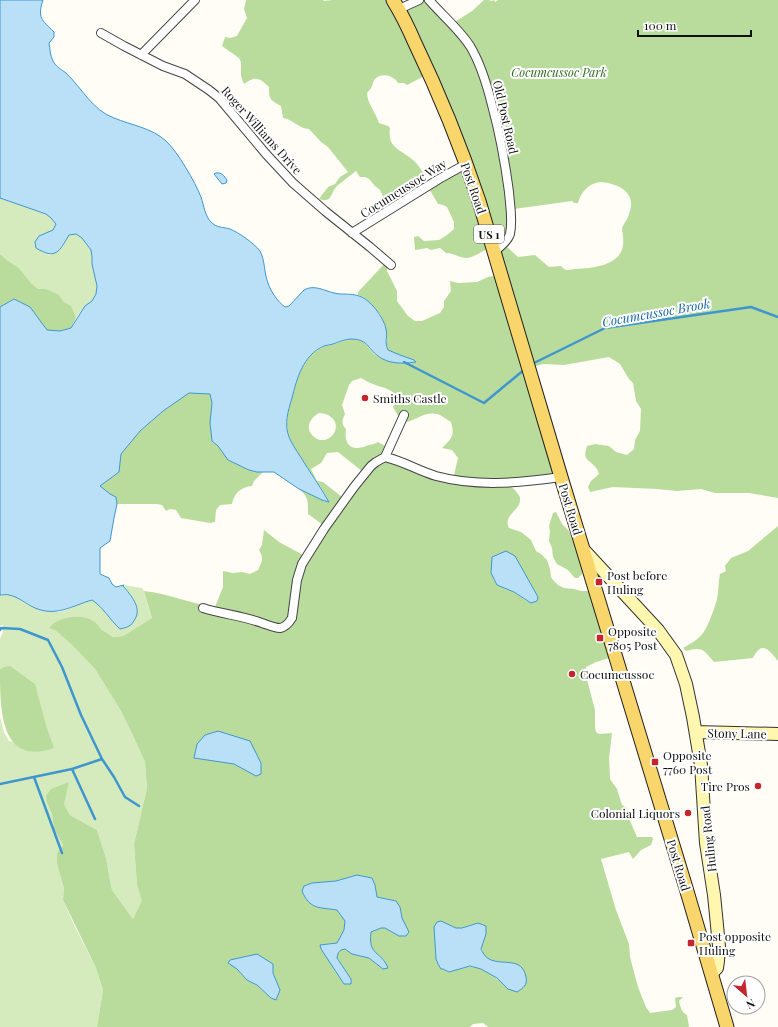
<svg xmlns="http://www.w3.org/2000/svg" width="778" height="1027" viewBox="0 0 778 1027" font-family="'Playfair Display',serif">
<rect width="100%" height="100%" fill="#fffdf5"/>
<!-- green -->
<path fill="#d5ebbd" d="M0 198 46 214 51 218 56 224 53 230 39 236 36 248 43 252 50 255 62 248 69 235 76 234 82 238 91 250 92 257V264L97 286 96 294 92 301 80 312 76 318 58 294 46 289H38L31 283 19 268 7 260 0 254Z
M124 585 142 588 144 591 152 618 123 636 113 637 103 631 93 621 49 628 56 631 72 645 95 669 121 711 134 738 145 762 147 788 134 844 137 885 143 901 133 919 112 890 106 858 97 830 70 815 64 804 47 803 52 814 54 829 63 845 57 853V864L64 888 63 900 74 925 96 968 103 990 97 1027H0V717L4 732 9 741 53 748 46 725 4 667 0 669V639L3 632V625L0 626V595H9L16 597 28 605 58 612 66 610 80 604 92 600 97 603 113 622 137 607 132 598 123 586Z"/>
<!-- forest -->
<path fill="#b9dc9c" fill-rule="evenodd" d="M246 0H323L324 1 333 0H395L400 8 422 0H429L453 23 472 11 484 0H489L491 1 494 0 495 2 498 0H778V498L749 493H715L701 489 677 491 657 489 613 487 590 492 588 487 591 481 599 474C598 472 598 469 596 468 589 458 582 462 587 446L595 444 609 446 616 452 627 455 634 449 635 440 640 431 641 409 636 401 633 383 629 379 620 364 609 357 564 365 543 364 530 368 560 474 510 485C513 489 519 493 520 498 522 510 502 515 509 528L521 532 531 540 536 551 541 554 547 560 550 569 551 577 553 580 558 585 564 588 574 589 581 591H590L616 656 596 662 586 667 585 672 595 710V727L596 732 599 734 612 733 609 758 610 779 617 789 622 805 627 808 628 816 637 837H652L653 839 651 845 641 850 633 859 629 852 601 859 616 910 629 944 630 957 638 987 646 1007 650 1013 672 1010 676 1007 675 998 678 997H683L679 1001C680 1006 682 1013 687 1015L689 1027H488L483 1023 473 1024 470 1027H97L103 990 96 968 63 900 64 888 57 864V853L63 845 54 829 52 814 47 803 46 796 51 789 69 782 64 804 70 815 97 830 106 858 112 890 133 919 142 901 137 885 134 844 147 788 145 762 134 738 121 711 95 669 72 645 56 631 49 628C57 617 81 613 93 621 97 623 99 627 102 630 106 632 109 635 113 637L123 636 152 618 144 591C168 593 191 604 215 607L223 587V571L233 573 242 572 250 574 258 570C262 561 264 559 259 550L262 545 264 530 279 542 305 556 323 525 308 514C308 502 309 497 299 489L322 500 329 501C320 485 309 470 299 455 295 449 291 443 289 436 285 424 288 412 291 400 297 379 302 357 323 347 327 345 331 345 335 344 340 342 345 340 350 339 367 338 366 348 377 356 387 363 404 364 416 362L388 350 386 344 387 335 380 314 363 297 358 295V292L387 261V271L397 291V301L408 316 415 321H422L440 313 444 307V301L451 291 450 281 458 283 477 282 488 277 498 275 491 248C482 250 474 258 466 258 459 258 454 253 446 253L440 248 431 250 427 248 415 250 414 237 418 236 424 241 439 240 447 235 454 229V222L447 207 443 205 438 204 427 185 391 207 385 201 380 190 375 186 369 179 365 177H360L356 171C350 176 344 180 338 185 330 192 333 204 319 199L328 187 335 184 340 177 348 172 328 147 321 142 309 129C299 129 293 119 283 118L281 106C270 100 269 99 269 87 259 77 255 76 244 84L241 76V62L239 58 222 46 225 37 230 38 237 36 247 18 244 9ZM430 73 464 161 428 182C424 175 420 166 414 161 401 149 387 149 390 128L388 126 379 123C376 113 367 103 367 93 368 91 370 90 371 88 373 85 373 81 375 79 382 72 394 76 398 83H404L407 85ZM600 182C617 183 638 192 629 214 628 219 624 223 622 228 622 231 623 234 623 237 624 246 622 254 615 259 602 269 582 268 567 270L564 269 561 266 549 267 535 255 518 257 505 245 514 209 572 201 574 203H578C581 192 588 184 600 182ZM361 378C366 381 372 384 378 386 389 389 401 392 393 407L402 423C414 422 424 411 437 414 442 415 447 420 451 422 455 436 452 438 442 448L452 450 458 458 453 479 386 456 389 448 378 442C375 444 372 444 369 445 363 447 369 446 363 447 349 451 344 442 346 429 341 424 342 420 345 414L342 405 349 385 352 381ZM319 413C324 413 327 414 331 417 345 428 326 449 313 436 304 428 311 417 319 413ZM338 452 363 472 342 497 323 482 317 481 311 469 321 463 327 453ZM497 585 538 597 527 601 514 592ZM357 875 372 878 375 885 377 897 396 901C404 913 401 923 399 936L385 928H381L371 932C368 949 374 951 385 961L383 969 369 958 352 954 345 949C339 950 338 952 337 958L351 979 350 984H344L321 945 337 943 344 930 345 921 337 910 312 905V883L336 881ZM441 921 456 928H462L478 923 482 946C481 962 500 962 511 963L508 989C498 979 486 968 471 967 458 965 449 980 438 964ZM237 969 273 973 280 990 271 998 257 985 247 980Z
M0 254 7 260 19 268 31 283 38 289H46L58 294 64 302 71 306 76 318 71 328 60 331 47 330 30 307 14 299 0 307Z
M189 393 210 394 212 403 210 423 212 441 218 446 228 460 249 470 257 472H263L254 481 252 486C241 487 234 493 232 504L220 505 216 510 215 522 210 523 181 518 176 510 170 509 166 511 162 505 157 504H117L116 497 110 495 100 486 119 472 121 454 140 431 163 411Z
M556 512 562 524 568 530 570 533 582 568V574L578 578H575L573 576 568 570 557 564 553 557 552 548 549 541 550 531 549 526 553 513Z
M778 526V661C770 651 762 639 753 658L714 662C704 650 702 646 686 651L683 648C690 644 698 640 703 633 708 627 715 607 717 599 719 591 718 582 720 574L726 571 725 566 731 558 748 551Z
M10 666 35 684 46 725 54 748C0 767 0 709 0 669L4 667Z"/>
<!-- water -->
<path fill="#b9e0f7" stroke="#3f96cf" d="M0 0H43C37 18 42 20 54 32V37L49 43C50 49 50 55 53 61 56 67 61 69 66 73 82 88 92 110 114 118 131 125 152 128 166 141 178 152 195 182 201 197 204 206 205 216 211 222 216 228 224 227 230 229 238 232 255 244 260 251 265 260 264 273 268 283 271 292 278 302 285 307L289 306 304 290C314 284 325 291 334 293 342 295 351 293 359 296 370 299 384 318 386 329 388 338 384 341 388 350L400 355 414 360 416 362C403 364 388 364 378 356 367 348 368 339 351 339 345 339 339 342 333 344 330 345 327 345 324 346 303 355 297 378 292 398 288 411 284 424 289 437 292 444 296 450 300 456 309 471 320 486 329 502L322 500 299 489 274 472H257L249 470 228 460 218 446 212 441 210 423 212 403 210 394 189 393 163 411 140 431 121 454 119 472 100 486 110 494 116 497 117 504 114 518 110 541 100 548V574L109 578 112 584 116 587 124 585 123 586C131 595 142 608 135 619 133 622 132 625 129 626 126 628 123 628 120 629 110 620 103 607 92 600 71 606 57 617 35 608 26 604 19 597 9 595 6 594 3 595 0 595V307L14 299 30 307 47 330 60 331 71 328 85 306 92 301 96 294 97 286 92 264V257L91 250 82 238 76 234 69 235C59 252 56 260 36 248L35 242 39 236 53 230 56 224 51 218 46 214 0 198Z
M216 173C222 172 224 176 227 180L226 183 222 184 214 174Z
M506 551 515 556 538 597 537 601 531 603 514 592 497 585 491 573 492 557Z
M218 731 250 741 261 763V774L256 776 234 764 194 758 197 744 205 735Z
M357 875 372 878 375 885 377 897 396 901 400 907 402 918 409 932 406 936H399L385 928H381L371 932C368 957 381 950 388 968L383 969 369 958 352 954 345 949C339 950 338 952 337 958L351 979V984H344L321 949 320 945 337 943 344 930 345 921 337 910C319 907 310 910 302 891L304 886 312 883 336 881Z
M441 921 456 928H462L478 923 486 926V934L481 949C483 953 485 957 489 959 502 966 522 956 526 977 528 985 523 988 517 992L508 989 497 978 481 969 470 966 449 972 443 969H441L438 964 436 959 434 927 437 922Z
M257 954 273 964V973L280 990 276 1000 271 998 257 985 247 980 237 969 228 963 230 960Z"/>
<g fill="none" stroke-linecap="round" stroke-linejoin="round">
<!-- stream -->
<path stroke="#3f96cf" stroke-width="2.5" d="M404 362 484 403 525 369
M532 364 605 328 751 307 778 317
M0 630 1 628 20 629 48 640 62 667 81 715 102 759 114 777 125 797 139 806
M72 769 95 819
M34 777 62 853
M0 784 72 769 102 759"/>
<defs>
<path id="street" d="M429 0C442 15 459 29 470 46 481 64 487 85 492 105 500 134 505 162 509 192 510 206 513 220 510 234 508 241 500 247 494 252
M399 9 419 0
M101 33 124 46 163 66 185 74 209 90 219 98 266 154 293 183 325 211 370 247 391 265
M141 55 195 0
M352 233 439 179 466 164
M385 457C403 461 419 471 436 476 477 487 519 483 561 477
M203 608C222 614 243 616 262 623 268 625 274 628 280 628 286 627 289 623 292 618L297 580 302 564 324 529 354 487 371 466 376 462 385 457 404 415"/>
<path id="secondary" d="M583 549 658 630 676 655 686 684 693 717 701 765 706 843 714 895 716 915 719 946 718 961 717 968 712 973
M696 732 778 734"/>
<path id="primary" d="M393 0C401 13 408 27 414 41 439 93 461 147 479 201L561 477 686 888 727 1027"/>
</defs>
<!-- street casing -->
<use href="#street" stroke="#444" stroke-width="10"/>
<!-- secondary casing -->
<use href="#secondary" stroke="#333" stroke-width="14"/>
<!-- primary casing -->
<use href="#primary" stroke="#222" stroke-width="15"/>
<!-- street -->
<use href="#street" stroke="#fff" stroke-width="8"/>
<!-- secondary -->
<use href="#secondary" stroke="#fff6b0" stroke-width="12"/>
<!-- primary -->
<use href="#primary" stroke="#f9d66b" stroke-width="13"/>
</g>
<!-- markers -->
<g fill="#c4262e" stroke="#fff" stroke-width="1.5">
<circle cx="365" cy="398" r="4"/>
<rect x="595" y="578" width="8" height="8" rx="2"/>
<rect x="596" y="634" width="8" height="8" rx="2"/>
<circle cx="572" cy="674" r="4"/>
<rect x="651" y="758" width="8" height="8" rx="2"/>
<circle cx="758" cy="786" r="4"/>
<circle cx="688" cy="813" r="4"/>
<rect x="687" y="939" width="8" height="8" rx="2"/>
</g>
<g text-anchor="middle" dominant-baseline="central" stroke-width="4" stroke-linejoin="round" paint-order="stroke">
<!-- shield labels -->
<rect fill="#fff" stroke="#585858" stroke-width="1" x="474" y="225" width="30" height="18" rx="3"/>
<g font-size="11" font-weight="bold" fill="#111">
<text x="489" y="234">US 1</text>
</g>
<!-- park labels -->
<g font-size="12" font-style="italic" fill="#2f6b1f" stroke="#fff">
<text x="559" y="72">Cocumcussoc Park</text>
</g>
<!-- street labels -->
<g font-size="12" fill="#111" stroke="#fff">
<text transform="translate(506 117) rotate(77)">Old Post Road</text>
<text transform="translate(262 130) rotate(48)">Roger Williams Drive</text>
<text transform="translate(403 188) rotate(-32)">Cocumcussoc Way</text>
<text transform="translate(474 188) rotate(71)">Post Road</text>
<text transform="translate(571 509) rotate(73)">Post Road</text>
<text transform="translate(737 733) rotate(1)">Stony Lane</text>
<text transform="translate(708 839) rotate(-96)">Huling Road</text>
<text transform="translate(679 865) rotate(73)">Post Road</text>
</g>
<!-- poi labels -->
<g font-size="12" fill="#111" stroke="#fff" text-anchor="start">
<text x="373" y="398">Smiths Castle</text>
<text x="607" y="575">Post before<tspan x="607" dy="14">Huling</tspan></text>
<text x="608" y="631">Opposite<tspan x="608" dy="14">7805 Post</tspan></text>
<text x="580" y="674">Cocumcussoc</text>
<text x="663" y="755">Opposite<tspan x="663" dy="14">7760 Post</tspan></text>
<text x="750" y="786" text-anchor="end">Tire Pros</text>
<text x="680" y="813" text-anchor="end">Colonial Liquors</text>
<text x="699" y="936">Post opposite<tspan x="699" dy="14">Huling</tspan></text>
</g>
<!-- water labels -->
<g font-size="13" font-style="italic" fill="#1768a6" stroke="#fff">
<text transform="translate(656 312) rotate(-10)">Cocumcussoc Brook</text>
</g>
</g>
<!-- north arrow -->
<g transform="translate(746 995) rotate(152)"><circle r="19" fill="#ffffff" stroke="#a0a0a0"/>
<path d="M0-3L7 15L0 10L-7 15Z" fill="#c4262e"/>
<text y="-6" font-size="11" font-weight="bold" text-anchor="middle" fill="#111111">N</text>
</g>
<!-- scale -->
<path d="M638 30v6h113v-6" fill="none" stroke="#111111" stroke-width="2"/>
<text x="644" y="30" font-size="12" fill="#111111" stroke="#ffffff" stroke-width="3" paint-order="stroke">100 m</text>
</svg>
